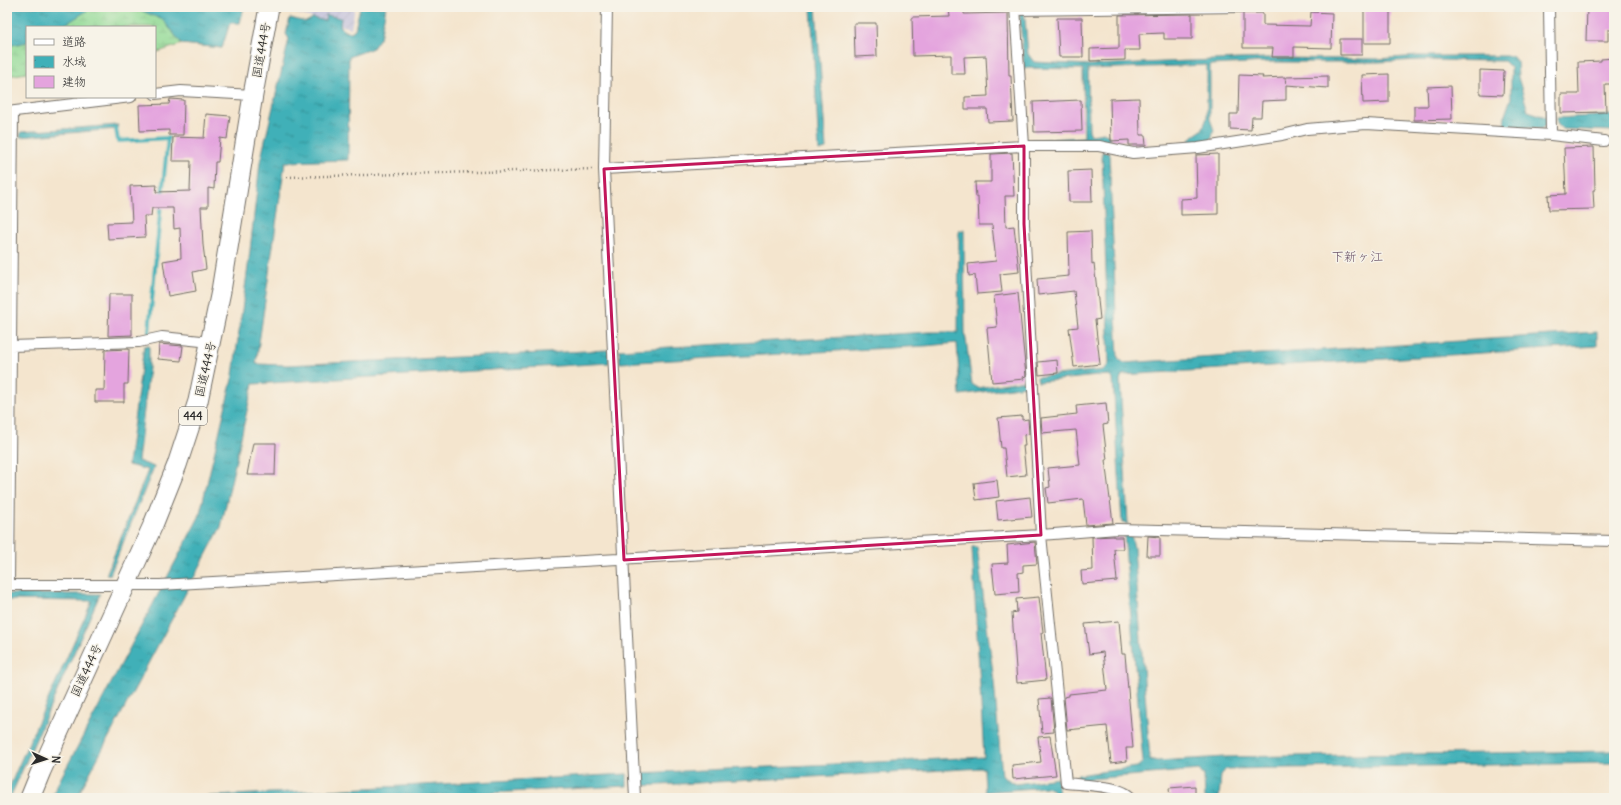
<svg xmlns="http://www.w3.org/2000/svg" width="1621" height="805" viewBox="0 0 1621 805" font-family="Delius,'Klee One',sans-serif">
<defs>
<pattern id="industrial-furrows" width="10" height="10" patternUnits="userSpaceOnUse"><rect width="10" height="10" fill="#c3c1db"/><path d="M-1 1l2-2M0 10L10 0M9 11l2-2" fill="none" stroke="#a8a6bc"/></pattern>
<pattern id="wetland-marsh" width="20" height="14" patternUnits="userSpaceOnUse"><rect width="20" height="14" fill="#91da95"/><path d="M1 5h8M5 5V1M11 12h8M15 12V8" fill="none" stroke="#7dbb81"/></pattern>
<pattern id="water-ripples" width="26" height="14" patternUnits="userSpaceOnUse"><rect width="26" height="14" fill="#3fb0b8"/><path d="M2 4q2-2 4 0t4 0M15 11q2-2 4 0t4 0" fill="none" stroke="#358f96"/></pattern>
</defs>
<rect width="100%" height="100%" fill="#f7f3e8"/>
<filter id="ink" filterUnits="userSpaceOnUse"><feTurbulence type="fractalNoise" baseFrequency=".025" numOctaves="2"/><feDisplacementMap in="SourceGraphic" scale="8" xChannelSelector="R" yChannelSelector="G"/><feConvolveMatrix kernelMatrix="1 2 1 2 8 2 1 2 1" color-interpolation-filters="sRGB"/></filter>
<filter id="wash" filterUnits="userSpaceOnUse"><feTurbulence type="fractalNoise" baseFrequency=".012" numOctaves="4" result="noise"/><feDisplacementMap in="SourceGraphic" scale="16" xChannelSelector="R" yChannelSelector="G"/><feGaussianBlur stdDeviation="0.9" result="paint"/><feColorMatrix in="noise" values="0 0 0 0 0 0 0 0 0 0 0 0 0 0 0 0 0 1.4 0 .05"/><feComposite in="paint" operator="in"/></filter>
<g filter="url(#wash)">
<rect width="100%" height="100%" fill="#f4e5ce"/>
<!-- industrial -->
<path fill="url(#industrial-furrows)" d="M287 7H355L351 28 287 11Z"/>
<!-- wetland -->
<path fill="url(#wetland-marsh)" stroke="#5e8260" d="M72 7H150L222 48 182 44 155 53V27H34Z
M27 30V73L7 76V32Z"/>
<!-- water -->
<path fill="url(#water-ripples)" stroke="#356e72" d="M7 7H93L61 27H27V42L7 46Z
M133 7H244L240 23H230L222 48 182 44 163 20Z
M360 7H386L380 38 373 48 349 57 348 160 285 162 256 364 287 365 608 350 609 363 253 384 221 527 77 797 80 798H52L55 789 199 517 233 375 249 259 260 162 289 39 286 34 290 18 306 22 313 18 325 21 326 15 341 18 340 25 344 31 351 32 355 29Z
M811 7H816L826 149 819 151Z
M1019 7H1024L1028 54 1034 62 1090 65 1265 58 1378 59 1419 56H1512L1517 62 1518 77 1528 111 1546 117V125L1541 129 1504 125 1505 115 1511 98V68L1504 61 1420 60 1377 62H1266L1210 65V119L1214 130 1211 141 1188 143 1193 136 1202 130 1207 118V65L1088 69 1089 130 1091 135 1104 133 1109 136V142L1102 140 1032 142 1031 140 1084 137 1083 69 1024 68Z
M1614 115V131L1562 129 1557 124V118Z
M118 125 116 129 20 137 21 132Z
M1102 152H1109L1118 358 1124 363 1597 332V346L1122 375 1120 380 1128 524 1122 523 1113 379 1107 375 1038 382 1037 377 1104 370 1109 364Z
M964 230 965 332 972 384 978 388 1025 380V386L960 395 957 343 925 346 620 363 619 350 929 332H958L959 231Z
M144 346H149V368L138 461 154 467 110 575H106L148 470 128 465Z
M1124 534H1131L1134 548 1150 759 1157 761 1225 757 1614 751V763L1226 769 1221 775 1219 798H1205L1204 776 1199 770 1078 780 1077 775 1137 767 1143 762Z
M972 547H977L994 681 1002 776 1016 784 1057 778 1059 798H1053V790L1046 787 985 792 984 768 640 786V773L984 757Z
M7 594H100L10 798H7V793L17 769 92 601 7 600Z
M627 774V786L389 798H178Z"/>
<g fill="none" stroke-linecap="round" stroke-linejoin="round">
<!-- stream -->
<path stroke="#3fb0b8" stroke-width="4" d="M116 129 118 141 168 138 162 196
M149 332 161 203"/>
</g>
<g id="blocks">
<!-- building -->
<path fill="#e4a4de" d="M948 7H964V14L1008 13 1009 76H1011L1013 121 988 122 987 109H965V97L988 96 986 56 964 57 965 74H951V55L913 56 912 17 949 16Z
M1587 7 1614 8V30H1608V41H1586Z
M1364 10H1390V43H1364Z
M1311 12 1332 13 1331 48 1294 47V57H1272L1273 48H1243V13H1263V25L1310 26Z
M1192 14V39H1164V33L1139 34 1140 50H1125V60L1090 61V49L1119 48V15Z
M1057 18H1082L1083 57H1059Z
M854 23H876L877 56 855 57Z
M1340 39H1362V55H1340Z
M1614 58V84H1605L1606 112 1561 113V94H1579L1578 62 1601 61V59Z
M1480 70 1504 71 1503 95 1480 94Z
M1389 74V102L1363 103 1362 75Z
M1239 75 1263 76 1262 78 1285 77 1286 83V77L1328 76V88L1286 85V100L1262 101 1261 117H1252L1251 130 1230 129V114H1238Z
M1451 86 1452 119 1414 120V106H1428L1427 87Z
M1139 98 1140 135H1145L1146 145H1129V140L1111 141 1110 99Z
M170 99 184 100 183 135H169V130L140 131 139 105 169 104Z
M1081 100 1082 131 1034 132 1033 102Z
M206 114 230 116 227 139 220 138 218 162H215L214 189 208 188V207H201L203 245 206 269 193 272 196 291 168 296 163 261 181 258 180 228 174 229 173 208H152L151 216H144L145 237 108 239 107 223 132 222 130 186 157 185 156 192 190 191 191 161H172L173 137 204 138Z
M1594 147 1595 190H1593L1594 209 1549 210 1548 195 1566 194 1564 148Z
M1012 153 1014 196H1005L1006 227 1014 226 1019 272 1000 274 1002 292 977 294 975 275 969 276 968 264 996 261 992 225H979L978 197H976L975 182H991V154Z
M1218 154V214L1181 215V199L1197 198 1196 155Z
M1091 170 1092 202H1069L1068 171Z
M1091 231 1092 264 1094 263 1100 319 1095 320 1100 364 1074 367 1069 328 1078 327 1074 291 1038 295 1037 279 1069 276 1068 232Z
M1018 293 1026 376 1023 377 1024 379 992 382 987 328 997 327 994 296Z
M109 294H132V335L108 336Z
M159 344 183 346 181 361 158 359Z
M129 349 128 384H124V402H95V390H104L105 350Z
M1057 360 1058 373 1039 375 1038 362Z
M1106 403 1108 424 1103 425 1107 460H1105L1113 523 1086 525 1083 499 1048 503 1046 488 1050 487 1048 468 1080 465 1076 430 1042 433 1041 418 1077 414 1076 406Z
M1022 416V420L1028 419 1029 434 1024 435 1025 446H1023L1026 475 1007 477 1004 448H1001L998 418Z
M253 443H276L275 475H247Z
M997 480 999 497 976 500 974 483Z
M1030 497 1032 517 998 520 996 501Z
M1114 536V537H1122L1123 549H1114L1117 581 1082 584 1081 571 1093 570 1092 537Z
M1148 536 1160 537V556H1147Z
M1035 542 1037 564 1023 565V572L1018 573 1019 592 995 594 992 564 1008 563 1007 545Z
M1039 597 1043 632 1041 633 1046 680 1017 683 1012 613 1017 612 1016 599Z
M1119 621 1122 654H1125L1133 748H1126L1127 761 1111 763 1107 726 1067 730 1064 697 1069 696V694L1107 690 1103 652 1089 654 1085 624Z
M1051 698 1054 732 1042 733 1039 699Z
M1050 736 1056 775 1013 779 1012 765 1041 762 1038 737Z
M1195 786V798H1170L1169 788Z"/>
</g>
</g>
<g filter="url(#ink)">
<use href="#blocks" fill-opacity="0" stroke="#716c64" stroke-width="1"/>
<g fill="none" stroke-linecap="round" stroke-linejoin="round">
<defs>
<path id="street" d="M607 7 604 169 635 798
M1015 7 1024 146V224L1041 535 1066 783C1081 785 1122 785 1131 798
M1549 7 1551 135
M1015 10 1242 7
M155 94 181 91 253 95
M7 112 131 97
M604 169 1024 146H1099L1133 153 1198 148 1282 135 1307 129 1366 124 1551 135 1604 141
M11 346 139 342 162 337 211 342
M7 585H160L1041 535 1117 529 1614 541
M9 585 13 112"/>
<path id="highway" d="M30 798 41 771 153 525 177 465 198 401 221 291 253 95 269 7"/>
</defs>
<!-- street casing -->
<use href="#street" stroke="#716c64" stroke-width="12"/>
<!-- highway casing -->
<use href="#highway" stroke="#716c64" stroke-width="21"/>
<!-- path -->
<path stroke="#716c64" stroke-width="2.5" stroke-dasharray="1 3" stroke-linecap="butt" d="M287 177 593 169"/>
<!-- street -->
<use href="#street" stroke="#fff" stroke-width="10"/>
<!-- highway -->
<use href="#highway" stroke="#fff" stroke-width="19"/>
</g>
</g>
<!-- marked area -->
<path fill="none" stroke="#c2185b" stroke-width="3" stroke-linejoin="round" d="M1024 146V224L1041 535 624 560 604 169Z"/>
<g text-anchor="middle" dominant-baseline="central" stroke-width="3" stroke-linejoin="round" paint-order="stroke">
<!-- shield labels -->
<rect fill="#f7f3e8" stroke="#686764" stroke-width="1" x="179" y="407" width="28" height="18" rx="3"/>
<g font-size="11" font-weight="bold" fill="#2b2b2b">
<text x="193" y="416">444</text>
</g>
<!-- street labels -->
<g font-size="12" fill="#2b2b2b" stroke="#f7f3e8">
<text transform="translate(261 50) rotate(-80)">国道444号</text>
<text transform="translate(205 369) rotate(-77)">国道444号</text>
<text transform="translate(86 670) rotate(-65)">国道444号</text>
</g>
<!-- neighbourhood labels -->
<g font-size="13" fill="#6c556a" stroke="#f7f3e8">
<text x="1357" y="256">下新ヶ江</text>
</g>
</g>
<!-- margin -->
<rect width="1621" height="805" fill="none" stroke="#f7f3e8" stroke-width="24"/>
<!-- legend -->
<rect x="26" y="26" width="130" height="72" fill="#f7f3e8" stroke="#a5a39c"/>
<rect x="34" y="39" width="20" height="6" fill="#ffffff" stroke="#a5a39c"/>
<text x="62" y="46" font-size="12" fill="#2b2b2b">道路</text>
<rect x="34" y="56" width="20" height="12" fill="url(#water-ripples)" stroke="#a5a39c"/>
<text x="62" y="66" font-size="12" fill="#2b2b2b">水域</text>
<rect x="34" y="76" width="20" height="12" fill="#e4a4de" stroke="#a5a39c"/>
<text x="62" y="86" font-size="12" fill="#2b2b2b">建物</text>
<!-- north arrow -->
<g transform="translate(46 759) rotate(93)" stroke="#f7f3e8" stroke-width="3" paint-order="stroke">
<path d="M0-3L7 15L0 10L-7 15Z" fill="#2b2b2b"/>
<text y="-6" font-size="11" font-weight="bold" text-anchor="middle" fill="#2b2b2b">N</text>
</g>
</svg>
